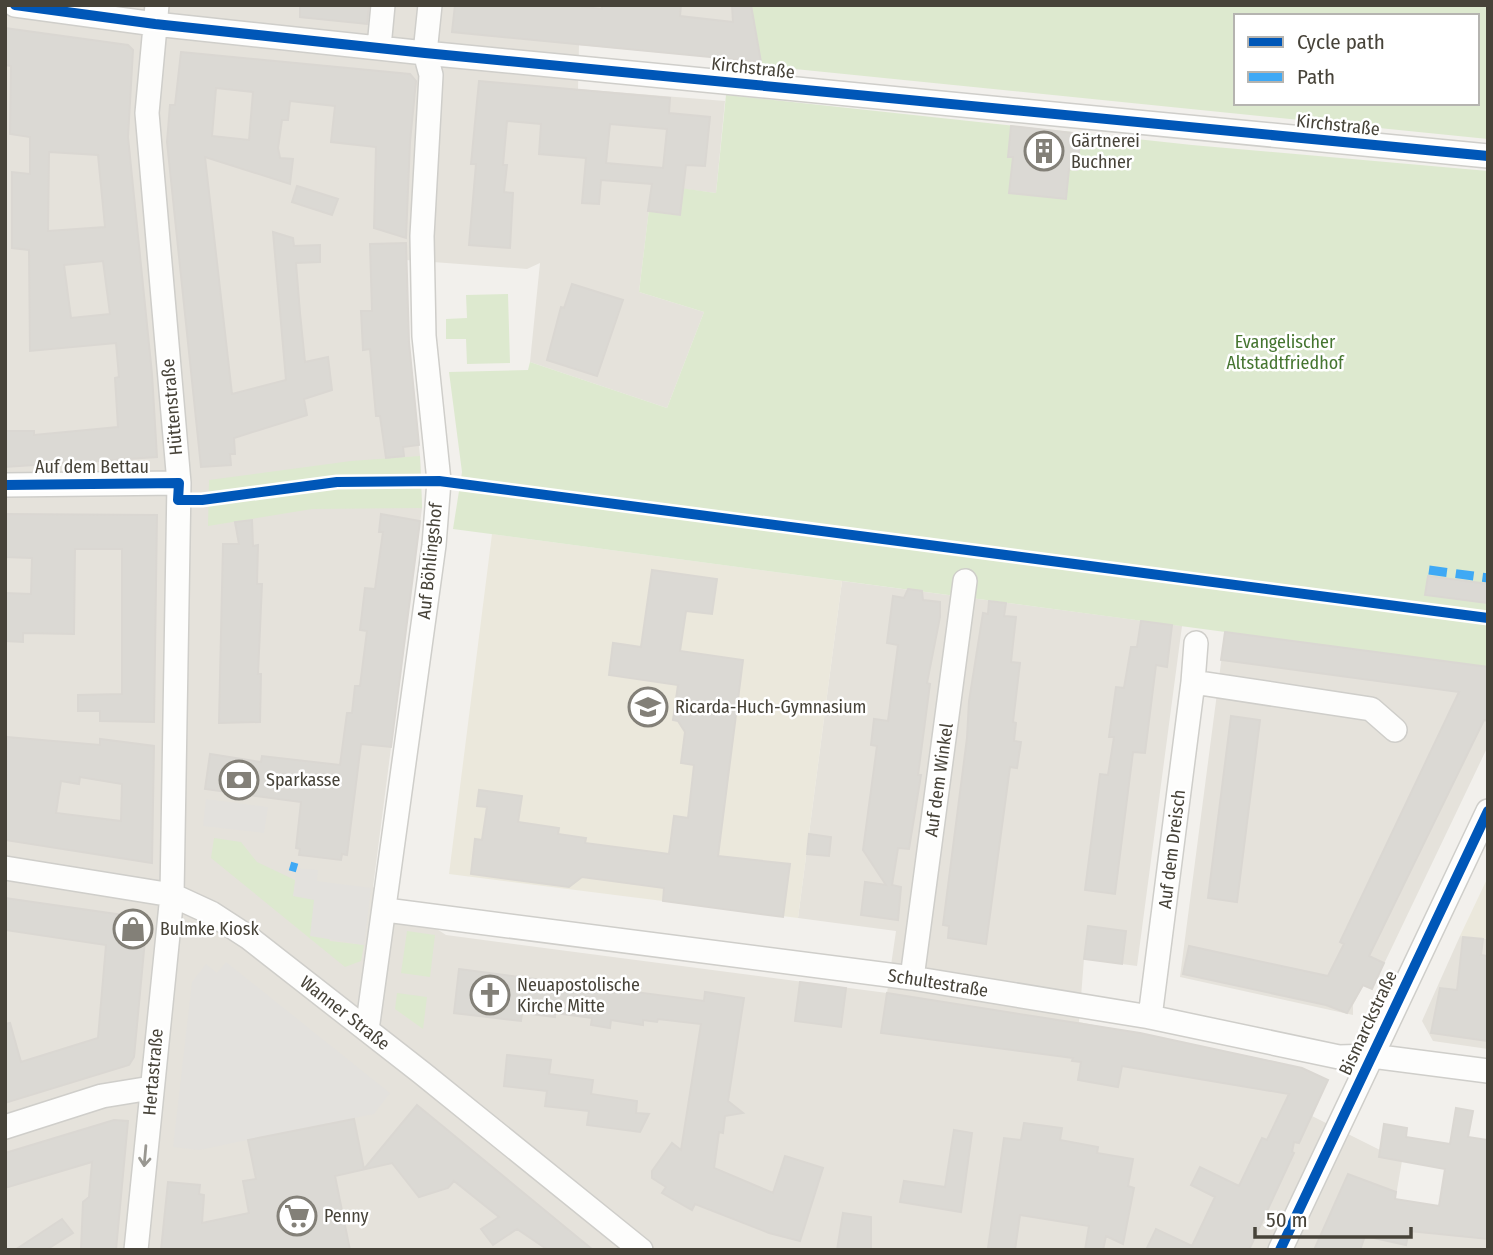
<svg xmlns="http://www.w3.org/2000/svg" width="1493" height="1255" viewBox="0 0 1493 1255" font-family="'Fira Sans Condensed',sans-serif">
<rect width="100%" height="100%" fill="#f2f0ec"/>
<!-- residential -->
<path fill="#e5e2db" d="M5 5H751L761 62 579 45 578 89 725 101 716 193 652 185 639 292 704 312 667 408 530 362 540 263 527 269 406 260 409 342 420 456 422 508 373 887 446 935 887 993 896 931 798 918 842 581 1182 626 1137 966 1084 959 1079 1022 1273 1061 1302 1068 1328 1080 1312 1116 1402 1161 1394 1207 1410 1225 1434 1234 1488 1238V1250H5Z
M1225 632 1488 667V746L1372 989 1363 986 1353 1005V1015L1180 977Z
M1460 936 1488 939V1049L1433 1041 1422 1021Z"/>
<!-- education -->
<path fill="#ebe8dc" d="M492 534 842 581 798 918 449 874Z
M1488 877V939L1460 936Z"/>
<!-- green -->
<path fill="#dde9cf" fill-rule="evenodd" d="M751 5H1488V139L765 66 761 62ZM1236 16H1477V103H1236Z
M726 95 1192 145 1488 171V667L453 529 462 472 449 372 528 370 530 362 667 408 704 312 639 292 652 184 716 193Z
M508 294 510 363 467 364 466 339H446V319L467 318 466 295Z
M420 456 422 508 312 509 208 526 209 480 351 461Z
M214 838 241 842 257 862 295 880 294 896 315 899 330 941 364 945 361 961 345 967 211 858Z
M407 931 435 935 430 977 401 973Z
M397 993 427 997 423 1029 395 1009Z"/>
<!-- parking -->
<path fill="#e3e1dd" d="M206 799 268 807 264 833 203 826Z
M297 868 318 870 317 881 371 888 364 945 310 936 314 900 293 896Z
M226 962 390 1093 374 1114 199 1150 173 1147 192 982 206 964 217 973Z"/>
<!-- building -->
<path fill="#dbd9d4" stroke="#dad7d2" stroke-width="2" fill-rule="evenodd" d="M300 5H369L367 24 300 17Z
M455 5H566L602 9V5H681L680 16 733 22 732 5H751L761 62 452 32Z
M5 28 128 45 133 50 128 137 152 374 157 457 5 467V431H34V435L118 427 115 378 119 377 116 343 30 351 29 250 12 248V172L30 174V137L10 134 11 66 5 65ZM49 152 98 155 105 227 48 231ZM103 261 110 314 71 318 64 265Z
M181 52 410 74 416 81 410 142 406 238 374 228 376 147 331 142 335 106 290 101 288 120H282L278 148 280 158 293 159 290 184 205 157 232 394 286 380 273 232 293 238 294 246 320 245V262L296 263 300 313 305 362 328 357 332 390 304 399 307 415 234 438 235 454H230L231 465 201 467 167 142 170 105H175ZM216 88 253 92 249 140 212 136Z
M479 81 670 98 669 113 710 117 705 166 686 165 680 215 648 211 652 184 601 180 599 204 582 203 586 158 539 154 541 124 507 121 503 165H507L504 192 513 193 510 248 469 245 476 164H471ZM610 124 667 129 663 168 606 163Z
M1011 126 1081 134 1077 170 1069 169 1066 199 1009 193 1013 157H1008Z
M297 186 338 199 332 215 292 202Z
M406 243 409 342 419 445 403 447 404 456 386 458 380 416H376L370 349 363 350 361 311H372L370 244Z
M572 284 623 300 597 376 547 360 561 307 564 308Z
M5 514 157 515 154 722 100 721V711H78V695L122 694V549H75L74 634 23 633V642L5 641V593L31 594 32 558 5 557Z
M381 514 420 521 391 747 361 744 347 855 342 854 341 860 299 855 300 849 296 848 301 802 205 789 210 754 261 762 262 756 340 765 347 713H352L355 686H360L367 631 360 630 365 588 375 589 383 532H379Z
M252 520 253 546 258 545 257 584H262L258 674H261L260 722 219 723 223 544H239L235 522Z
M652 570 717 579 712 614 686 611 680 651 743 660 718 856 790 864 783 917 663 901 664 888 582 877 569 887 471 874 475 839 482 840 487 807 477 806 479 790 522 796 518 822 559 828 558 834 586 838 585 843 669 854 674 816 688 818 694 765 681 763 685 732 678 721 673 720 678 685 609 675 613 643 641 647Z
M1428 576 1488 584V603L1425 595Z
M908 589 922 591 923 600 940 602V617L927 683 930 684 918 775H921L909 849 898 848 892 885 901 887 898 920 861 915 865 882 886 885 863 850 877 746 871 745 874 719 888 721 898 645 887 643 893 596 904 598Z
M989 601 1006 603 1004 616 1016 617 1011 662 1020 663 1013 722 1016 723 1014 741 1021 742 1017 768 1010 767 986 944 948 938 949 926 943 925 967 738 969 701 983 613 988 614Z
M1141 621 1172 625 1167 667 1156 665 1145 753 1133 752 1115 894 1085 890 1100 774 1108 775 1114 737H1109L1116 687 1124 688 1131 647H1137Z
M1225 632 1488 667V721L1484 720 1369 956 1384 963 1372 989 1363 985 1347 1013 1326 1005 1183 974 1189 946 1328 976 1344 944 1340 942 1459 692 1221 660Z
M1231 716 1260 720 1237 902 1208 898Z
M7 737 100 745V739L154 746 152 863 5 840ZM80 777 122 784 121 821 56 813 61 781 79 784Z
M809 834 831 837 829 856 807 854Z
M5 898 137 917 146 929 134 1057 129 1065 5 1103V1024L10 1023 21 1062 98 1038 106 945 5 930Z
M1088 926 1126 931 1122 964 1084 959Z
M1463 937 1483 939 1481 955 1488 956V1041L1431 1033 1440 988 1457 990Z
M459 969 704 1001 705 992 744 998 728 1101 743 1113 725 1116 723 1133 719 1132 714 1168 773 1193 785 1156 823 1168 800 1241 769 1233 695 1204 692 1210 662 1193 666 1187 652 1178V1171L672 1143 681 1150 701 1024 658 1019 657 1022 643 1020V1025L611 1020 610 1028 591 1025 592 1018 555 1013V1017L522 1013 521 1021 454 1013Z
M800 982 846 988 841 1027 795 1021Z
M887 993 1140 1033 1302 1068 1328 1080 1299 1143 1294 1142 1292 1152 1294 1153 1249 1250H1146L1156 1229 1192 1246 1215 1197 1191 1185 1200 1167 1239 1186 1262 1138 1267 1140 1289 1094 1122 1066 1118 1087 1078 1080 1081 1062 1072 1061 1073 1058 881 1033Z
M507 1055 551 1060 549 1074 593 1080 591 1094 637 1101 636 1113 649 1114 640 1132 587 1125 589 1111 545 1106 547 1091 504 1086Z
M417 1105 593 1250H548L517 1229 493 1245 481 1229 499 1217 454 1181 448 1188 419 1197 392 1163 335 1176 350 1250H161L168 1182 200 1185 199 1194 204 1195 202 1223 249 1213 243 1181 256 1179 248 1140 354 1119 364 1169Z
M1456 1108 1473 1111 1468 1137 1488 1140V1239L1409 1231 1406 1245 1365 1236 1360 1250H1314L1348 1174 1396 1192 1395 1199 1439 1206 1445 1169 1379 1157 1384 1124 1407 1128 1406 1137 1450 1144Z
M114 1120 128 1121 116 1250H81L83 1202 89 1197 92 1162 5 1188V1153Z
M1024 1123 1062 1128 1060 1140 1098 1147 1097 1153 1133 1159 1128 1186 1134 1188 1123 1244 1106 1236 1103 1250H1085L1089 1226 1020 1215 1015 1250 988 1248 1004 1138 1021 1140Z
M954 1130 972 1133 961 1212 900 1202 904 1181 945 1187Z
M843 1213 871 1217V1250H837Z
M62 1219 73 1233 46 1250H15Z"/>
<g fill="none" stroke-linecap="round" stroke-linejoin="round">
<defs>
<path id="minor" d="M15 5 155 24 425 53 1488 156
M379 47 383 5
M5 485 179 483
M1193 682 1371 709 1395 730
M5 868 172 895 211 913 248 937 422 1073 641 1250
M386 910 912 978 1150 1017 1339 1057 1372 1056 1488 1071
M912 978 965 581
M1150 1017 1193 682 1196 643
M367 1030 434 545 439 481 424 336 422 236 431 75 425 53 430 5
M5 1127 102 1096 151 1088
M136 1250 172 895 179 483 147 113 157 5
M1280 1250 1488 811"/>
</defs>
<!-- minor casing -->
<use href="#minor" stroke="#cfceca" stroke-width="26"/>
<!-- minor -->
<use href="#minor" stroke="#fdfdfc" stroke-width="23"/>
<!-- quiet -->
<path stroke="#3fa9f5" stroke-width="9" stroke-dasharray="18 9" stroke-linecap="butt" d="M1429 570 1488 578
M290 866 297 868"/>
<defs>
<path id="cycleway" d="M15 5 155 24 425 53 1488 156
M5 485 179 483 178 500H202L337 482 439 481 1488 618
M1280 1250 1488 811"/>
</defs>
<!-- cycleway casing -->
<use href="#cycleway" stroke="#fff" stroke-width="15"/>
<!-- cycleway -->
<use href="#cycleway" stroke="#0057b8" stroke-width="10"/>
</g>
<!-- one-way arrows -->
<defs><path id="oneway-shaft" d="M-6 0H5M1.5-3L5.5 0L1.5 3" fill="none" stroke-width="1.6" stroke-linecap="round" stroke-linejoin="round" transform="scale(1.75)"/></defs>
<use stroke="#999791" href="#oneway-shaft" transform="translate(145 1156) rotate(95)"/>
<!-- icons -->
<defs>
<symbol id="building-ring" viewBox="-11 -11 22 22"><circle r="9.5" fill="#fff" stroke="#838078" stroke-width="1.5"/><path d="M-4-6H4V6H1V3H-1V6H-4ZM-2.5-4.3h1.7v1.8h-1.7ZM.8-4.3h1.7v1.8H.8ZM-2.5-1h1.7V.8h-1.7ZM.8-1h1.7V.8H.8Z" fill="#838078"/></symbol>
<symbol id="school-ring" viewBox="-11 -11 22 22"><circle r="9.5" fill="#fff" stroke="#838078" stroke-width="1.5"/><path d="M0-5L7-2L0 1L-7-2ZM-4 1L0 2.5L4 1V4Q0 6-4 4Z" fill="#838078"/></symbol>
<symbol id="bank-ring" viewBox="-11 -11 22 22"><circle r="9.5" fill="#fff" stroke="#838078" stroke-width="1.5"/><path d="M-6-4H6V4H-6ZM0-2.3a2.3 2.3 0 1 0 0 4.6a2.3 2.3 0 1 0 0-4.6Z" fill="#838078"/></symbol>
<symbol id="shop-ring" viewBox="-11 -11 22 22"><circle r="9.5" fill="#fff" stroke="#838078" stroke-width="1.5"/><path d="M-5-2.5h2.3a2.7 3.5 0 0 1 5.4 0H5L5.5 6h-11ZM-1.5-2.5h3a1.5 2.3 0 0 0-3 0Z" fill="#838078"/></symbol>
<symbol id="church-ring" viewBox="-11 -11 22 22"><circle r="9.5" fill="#fff" stroke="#838078" stroke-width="1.5"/><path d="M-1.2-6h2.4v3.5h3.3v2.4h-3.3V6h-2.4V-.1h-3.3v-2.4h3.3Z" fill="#838078"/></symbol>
<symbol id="supermarket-ring" viewBox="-11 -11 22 22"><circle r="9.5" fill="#fff" stroke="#838078" stroke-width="1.5"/><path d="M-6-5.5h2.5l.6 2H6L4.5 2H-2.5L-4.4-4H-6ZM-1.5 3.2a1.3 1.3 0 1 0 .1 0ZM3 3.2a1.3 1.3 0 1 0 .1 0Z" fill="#838078"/></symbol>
</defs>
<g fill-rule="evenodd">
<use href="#building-ring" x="1022" y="129" width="44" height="44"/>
<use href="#school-ring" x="626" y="685" width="44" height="44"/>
<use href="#bank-ring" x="217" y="758" width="44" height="44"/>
<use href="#shop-ring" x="111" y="907" width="44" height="44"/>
<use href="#church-ring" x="468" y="973" width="44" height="44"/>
<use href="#supermarket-ring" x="275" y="1194" width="44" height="44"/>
</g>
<g text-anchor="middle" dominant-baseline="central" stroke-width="5" stroke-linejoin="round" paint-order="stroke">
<!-- street labels -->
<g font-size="18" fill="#474339" stroke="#fff">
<text transform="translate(753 68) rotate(6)">Kirchstraße</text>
<text transform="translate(1338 125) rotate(6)">Kirchstraße</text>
<text transform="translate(172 407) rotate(-95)">Hüttenstraße</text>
<text x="92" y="467">Auf dem Bettau</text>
<text transform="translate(430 561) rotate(-84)">Auf Böhlingshof</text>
<text transform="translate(939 780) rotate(-82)">Auf dem Winkel</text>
<text transform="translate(1172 849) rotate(-83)">Auf dem Dreisch</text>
<text transform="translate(938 983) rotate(9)">Schultestraße</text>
<text transform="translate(345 1013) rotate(38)">Wanner Straße</text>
<text transform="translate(1368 1023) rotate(-65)">Bismarckstraße</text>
<text transform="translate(153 1072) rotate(-85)">Hertastraße</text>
</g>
<!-- poi labels -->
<g font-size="18" fill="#474339" stroke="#fff" text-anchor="start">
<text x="1071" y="141">Gärtnerei<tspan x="1071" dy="21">Buchner</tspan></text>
<text x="675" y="707">Ricarda-Huch-Gymnasium</text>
<text x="266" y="780">Sparkasse</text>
<text x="160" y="929">Bulmke Kiosk</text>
<text x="517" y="985">Neuapostolische<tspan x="517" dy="21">Kirche Mitte</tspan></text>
<text x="324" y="1216">Penny</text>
</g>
<!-- park labels -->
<g font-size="18" fill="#457530" stroke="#fff">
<text x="1285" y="342">Evangelischer<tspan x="1285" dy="21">Altstadtfriedhof</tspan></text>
</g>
</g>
<!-- border -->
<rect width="1493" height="1255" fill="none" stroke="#474339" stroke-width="14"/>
<!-- legend -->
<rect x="1234" y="14" width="245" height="91" fill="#ffffff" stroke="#b5b4b0" stroke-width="2"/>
<rect x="1248" y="37" width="35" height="10" fill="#0057b8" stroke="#b5b4b0" stroke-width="2"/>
<text x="1297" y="49" font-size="21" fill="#474339">Cycle path</text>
<rect x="1248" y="72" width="35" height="10" fill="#3fa9f5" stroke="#b5b4b0" stroke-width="2"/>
<text x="1297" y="84" font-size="21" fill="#474339">Path</text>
<!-- scale -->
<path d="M1255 1227v10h156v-10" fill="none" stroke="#474339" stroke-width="3.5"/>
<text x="1266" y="1227" font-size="21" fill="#474339" stroke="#ffffff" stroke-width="5" paint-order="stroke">50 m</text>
</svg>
